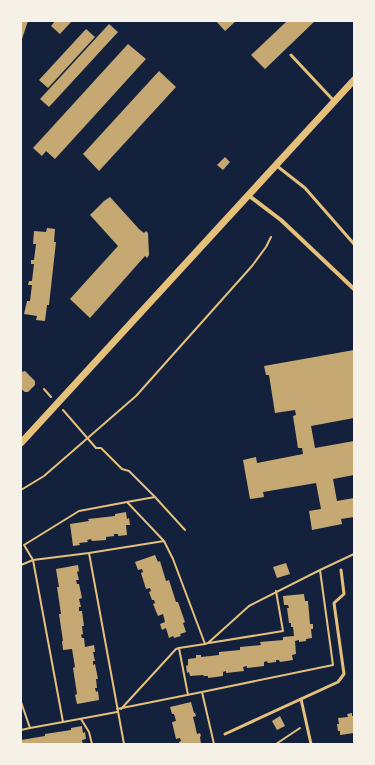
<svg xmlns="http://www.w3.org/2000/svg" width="375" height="765" viewBox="0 0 375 765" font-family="Lato,sans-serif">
<rect width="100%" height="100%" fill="#14213d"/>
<!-- building -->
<path fill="#c6a872" d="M21 21H28L21 42Z
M55 21H72L60 34 51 26Z
M216 21H236L225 31Z
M285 21H315L265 69 251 55 286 22Z
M109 24 118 32 49 107 40 99Z
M86 29 95 37 48 88 39 80Z
M128 44 146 59 55 159 46 151 42 156 33 148Z
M159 71 176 87 99 171 83 154Z
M225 157 230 162 223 170 217 165Z
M110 197 139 229 144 233 146 231 148 233 149 255 147 258 145 256 90 318 70 299 118 246 90 215 104 201Z
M47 228 55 229 54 242H56L49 305H47L45 321 36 320 37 316 24 314 27 301H30L32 285H28L29 281H32L34 264H31V260H34L36 244H33L34 231 46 232Z
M354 350V418L311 426 315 448 354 441V475L333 479 337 501 354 498V517L341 519 342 524 312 530 309 511 321 509 316 483 263 492 264 497 250 499 243 460 256 457 257 463 303 454 302 448H298L293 416 296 415 295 410 275 413 269 375H266L264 366Z
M25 371 35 381V385L28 392H25L21 389V372Z
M126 512 127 519 129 518 130 525H126L127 535 118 536V534H114V536L106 537V540L92 541 91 539 87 540 88 542 79 543 80 545 73 546 70 524 89 521 88 519 115 516V514Z
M155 555 158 562 160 561 166 581 169 580 176 602H178L185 622 183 623 186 632 180 634 181 636 174 638 173 636 169 638 166 628 162 630 160 624 165 622 163 614 158 616 153 604 155 603 154 600H152L149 592 151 591 150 588 146 589 141 573 143 572 142 569 138 570 135 562Z
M286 563 290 574 277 578 273 567Z
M78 565 79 571 77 572 79 580H76L77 584H79L82 598 79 599 81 607H79V611H82L84 626H82L83 634 81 635 82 638H84L85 647 94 645 95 652H93L95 661H93V665L95 664 98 679H96L97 688H95L96 692 98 691 99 700 77 704 75 695 77 694 73 668 75 667 72 649 63 650 62 641H63L59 614H61L57 587H59L56 569Z
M304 594 305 601H308L310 624H313V629H311L312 638 306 639V641L299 642V640L295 641 296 654 292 655 293 660 280 662 279 660H276V662L268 663 267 661 264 662V666L247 668V666L243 667 244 671 226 673V671L223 672V676L208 678V676H204L203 675 190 676 189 672 187 673 186 666 188 665V659L196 658V655H201V657L219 655V652L240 650V647L261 645 260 642 283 640V637L294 636 293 627H291V623H289L287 608H289L288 605H284L283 596Z
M191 702 194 713H195L196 716 193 717 195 725 197 734 200 733 201 736 200 737 201 744H179V742L181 741 180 738 176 739 172 722 176 721 174 714H172L170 707Z
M352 713V716H354V733L340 735V731H338L337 724H339L338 718 348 717 347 714Z
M280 716 285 726 277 730 272 721Z
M82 726 83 733 85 732 86 739 82 740 83 744H21V740L45 736V734L71 730V728Z"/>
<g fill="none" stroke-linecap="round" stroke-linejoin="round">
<!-- path -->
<path stroke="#e5c07b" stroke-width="2" d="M44 389 51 397
M63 410 96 448H101L122 469 129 471 155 497
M21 490 44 476 136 396 252 266 266 247 271 237
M127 502 155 497 185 530
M89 553 164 541 173 559 205 644 208 643 249 606 320 570 333 665 202 692
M21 565 33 560 24 545 79 511 127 502 164 541
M320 570 354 554
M209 643 283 631 276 591
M188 695 179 648 205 644
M21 702 30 728 63 722
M117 709 202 692 214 744
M121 709 176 649 179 648
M117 712 63 722 33 560 89 553 124 744
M81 719 89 732 92 744
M21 730 30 728
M276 744 300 728"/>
<!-- service -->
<path stroke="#e5c07b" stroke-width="3" d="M291 55 334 101
M277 166 305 188 354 244
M301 699 311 744
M225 734 338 682 344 674 334 603 344 594 341 570"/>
<!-- minor -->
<path stroke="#e5c07b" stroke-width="4" d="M248 195 281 220 354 289"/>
<!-- tertiary -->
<path stroke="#e5c07b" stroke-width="7" d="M21 443 354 80"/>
</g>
<!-- border -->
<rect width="375" height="765" fill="none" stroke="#f6f1e7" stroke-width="44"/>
</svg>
